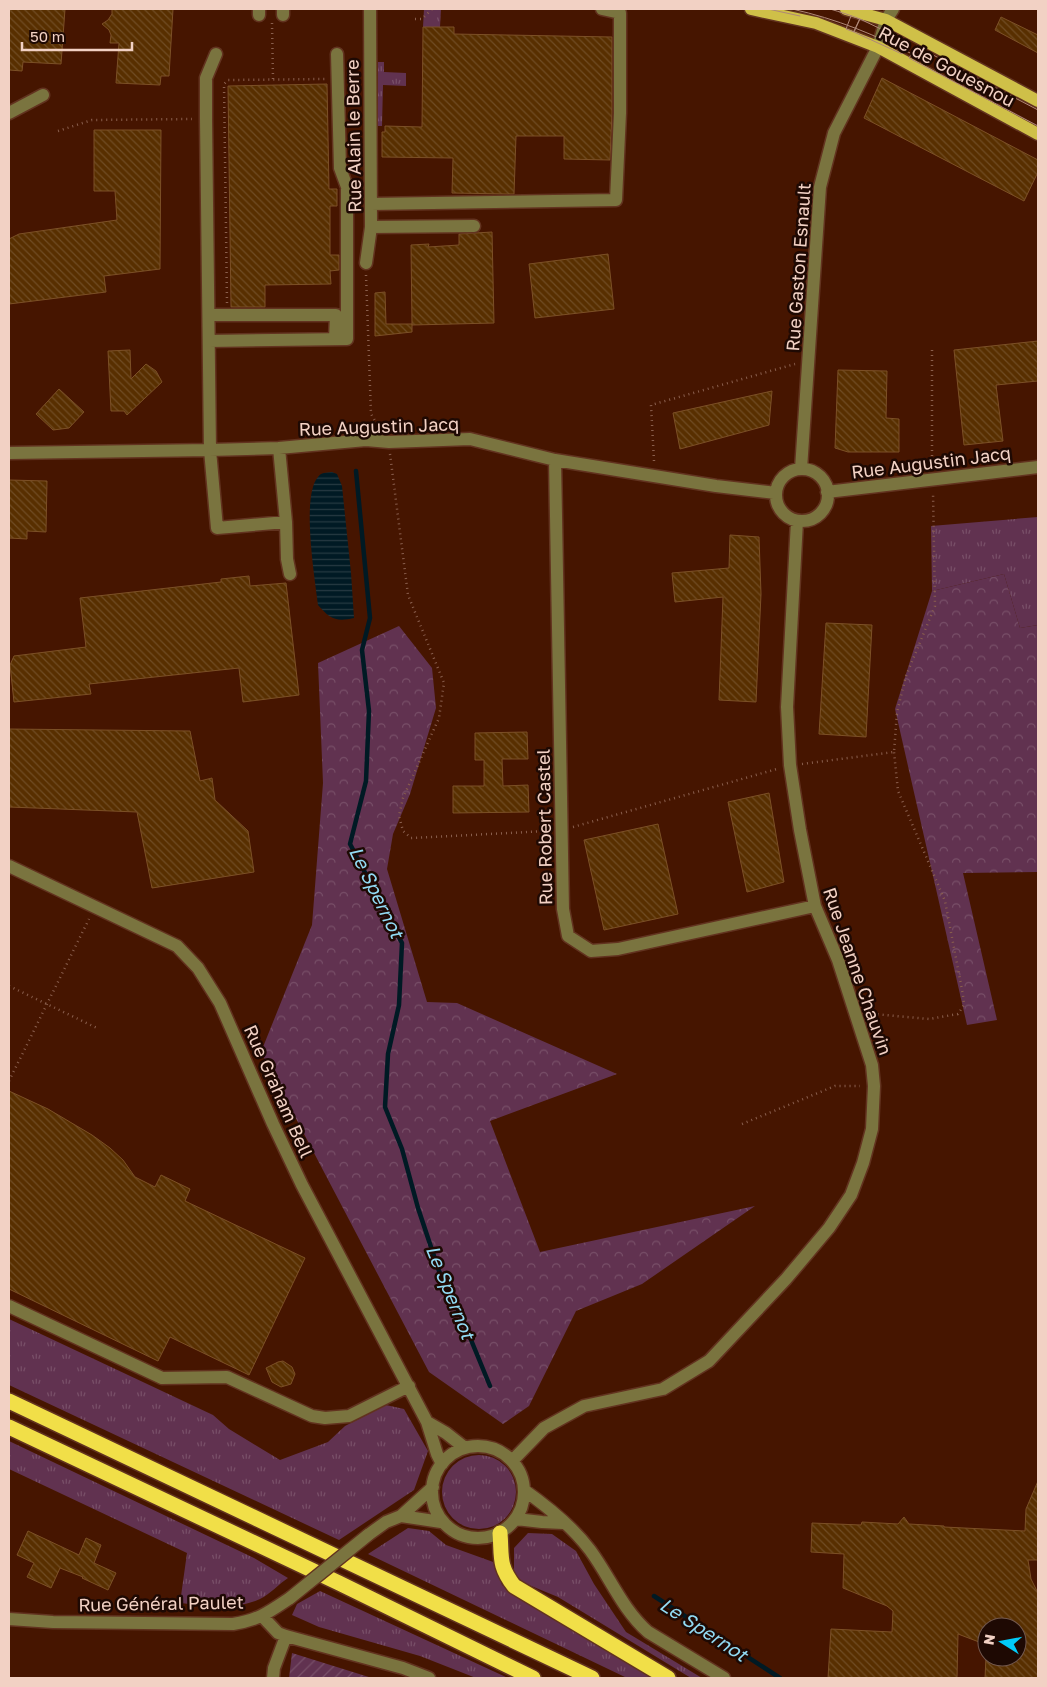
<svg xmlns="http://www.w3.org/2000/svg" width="1047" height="1687" viewBox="0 0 1047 1687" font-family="'Golos Text',sans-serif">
<defs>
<pattern id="grass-tufts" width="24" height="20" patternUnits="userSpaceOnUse" patternTransform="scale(1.25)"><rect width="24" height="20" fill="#613250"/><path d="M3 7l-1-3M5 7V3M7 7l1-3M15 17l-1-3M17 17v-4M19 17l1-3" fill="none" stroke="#784f68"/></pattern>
<pattern id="forest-crowns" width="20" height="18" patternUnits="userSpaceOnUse" patternTransform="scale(1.25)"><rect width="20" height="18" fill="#613250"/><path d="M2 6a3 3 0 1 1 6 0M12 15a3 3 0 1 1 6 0" fill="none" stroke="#784f68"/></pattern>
<pattern id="garden-furrows" width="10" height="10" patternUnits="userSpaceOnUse" patternTransform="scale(1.25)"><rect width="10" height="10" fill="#613250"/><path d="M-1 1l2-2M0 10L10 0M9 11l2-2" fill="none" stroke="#784f68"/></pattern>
<pattern id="water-rules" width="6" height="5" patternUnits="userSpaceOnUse" patternTransform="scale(1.25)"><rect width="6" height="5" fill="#001a24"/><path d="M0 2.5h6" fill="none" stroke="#263a42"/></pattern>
<pattern id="building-back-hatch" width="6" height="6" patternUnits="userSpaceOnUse" patternTransform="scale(1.25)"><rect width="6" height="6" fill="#582f00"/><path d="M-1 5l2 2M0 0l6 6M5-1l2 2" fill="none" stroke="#704c24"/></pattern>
</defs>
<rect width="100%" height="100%" fill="#461500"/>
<!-- grass -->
<path fill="url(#grass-tufts)" d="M424 9H441L440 27H423Z
M378 62H384V72L406 73V86L383 85 382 126H378Z
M1038 517V625L1020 628 1004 574 932 591 931 526Z
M9 1319 213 1415 229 1429 280 1460 328 1442 345 1426 386 1405 404 1409 428 1451 414 1490 339 1540 9 1385Z
M9 1441 254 1558 288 1578C279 1584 270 1594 260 1599 236 1610 205 1605 180 1603L187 1553 9 1469Z
M442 1492a37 37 0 1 1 74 0a37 37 0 1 1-74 0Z
M408 1528 429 1531 446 1545 496 1563 502 1585 660 1678H627L368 1554Z
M528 1533 552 1534 576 1551 594 1584 626 1632 702 1678H691L558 1597 524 1583 514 1574V1548Z
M320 1591 508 1678H476L420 1656 319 1627 292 1615 297 1604Z"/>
<!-- forest -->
<path fill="url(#forest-crowns)" d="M1004 574 1020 628 1038 625V872L963 873 997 1020 967 1025 895 709 932 591Z
M399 626 432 668 436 708 410 794 393 834 387 869 427 1002 457 1003 617 1074 490 1121 540 1252 755 1206 642 1284 576 1311 529 1406 503 1424 429 1372 261 1052 312 925 323 783 318 663Z"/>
<!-- garden -->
<path fill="url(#garden-furrows)" d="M292 1653 372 1678H289Z"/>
<!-- water -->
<path fill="url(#water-rules)" d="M332 472 337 474 342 486 351 573 354 618C336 622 330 619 318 605 315 579 301 496 318 477 321 472 326 473 332 472Z"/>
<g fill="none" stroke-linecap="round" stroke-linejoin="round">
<!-- stream -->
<path stroke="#001a24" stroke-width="4.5" d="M356 471 370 618 362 650 369 711 366 781 350 844 402 943 399 1005 388 1054 385 1107 402 1149 418 1208 439 1271 462 1318 490 1386
M654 1596 780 1678"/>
</g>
<!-- building -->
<path fill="url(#building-back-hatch)" stroke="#7c5026" d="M9 9H65L61 64 23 62 22 71 9 70Z
M112 9H173L169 76H161L160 85 116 83 119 43H110L111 35 109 30 102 24 108 20 112 14Z
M1001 17 1038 35V53L995 30Z
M423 27H454V34L612 37V113L610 160 564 159V136H516L514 194H508L452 193 453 158 382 157V132H385V126L422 127Z
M882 78 1038 160V172L1024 201 864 118Z
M327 84 329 189H337V206H330V255H339V270L330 271 331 284 265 285V307H231L228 86Z
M94 130H161L160 269 104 276 106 292 9 304V239L19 234 117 220 115 191H94Z
M492 232 494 323 412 325 411 245 429 244 428 247 459 245V234Z
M608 254 614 309 535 318 529 264Z
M385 292 386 324H412V332L375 336V293Z
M1038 341V381L996 385 1003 441 964 445 954 350Z
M130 350 131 379 146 364 156 371 162 382 127 415 124 411H111L108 351Z
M838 370 887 371 886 418 899 419V452H848L835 448Z
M59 389 84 412 69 428 53 430 36 414Z
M772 391 769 425 680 449 673 413Z
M9 480 47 481 46 532 27 531V539L9 538Z
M730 535 759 537 761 594 756 702 719 700 723 597 675 602 672 573 729 568Z
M249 576 250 586 286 583 299 695 243 702 239 668 89 684 91 694 14 702 10 665 14 656 86 647 80 598 221 582V579Z
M826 623 872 625 866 737 819 734Z
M9 729 190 731 200 781 212 778 215 800 248 831 254 872 152 888 137 812 9 807Z
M527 732 528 759H502L503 786 528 785 529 812 453 813V786H484V760H475V733Z
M769 793 784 882 747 892 728 802Z
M658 824 678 914 604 930 584 840Z
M9 1091 48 1109 92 1135 110 1148 123 1160 135 1177 155 1187 161 1175 190 1189 185 1201 305 1258 249 1375 170 1337 158 1361 9 1289Z
M283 1361 292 1367 295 1374 291 1384 281 1387 272 1382 266 1368 278 1362Z
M1038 1481V1560H1028L1031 1579 1038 1593V1678H985L986 1657H1017V1627H987V1645L958 1634 957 1678H828L831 1629 892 1632 893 1611 887 1606 843 1588 844 1554 811 1552 812 1523 861 1525 862 1522 898 1524 904 1517 909 1524 944 1526V1527L1025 1531 1026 1509Z
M28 1531 79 1555 86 1538 101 1545 94 1563 116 1573 108 1590 82 1578 83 1577 60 1568 51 1588 27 1577 34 1563 17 1555Z"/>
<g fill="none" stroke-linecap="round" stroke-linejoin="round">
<defs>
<path id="minor" d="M259 15V9
M283 15V9
M216 54 206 78V119L210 450 217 528 286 522
M9 113 43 95
M371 204 616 200 620 113V13L602 9
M371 227 474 226
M366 263 371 227 370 9
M209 315H336L335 339
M209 341 347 339V187L340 168 337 54
M279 448 286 522 287 559 290 574
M9 453 210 450 279 448 366 440 389 442 470 439 555 460 716 486 776 493
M555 460 563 909 568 936 591 951 618 949 815 906
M801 469 820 187 834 133 878 47 886 20 893 9
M776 495a26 26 0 1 1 52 0a26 26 0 1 1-52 0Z
M827 492 1038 467
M9 866 177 946 198 968 220 1003 273 1124 302 1185 427 1422 437 1454 442 1464
M9 1306 162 1378 227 1377 312 1416 325 1418 349 1416 409 1386
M427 1422 446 1433 465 1448
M432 1492a46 46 0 1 1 92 0a46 46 0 1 1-92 0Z
M512 1461 544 1428 584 1406 663 1389 709 1361 786 1279 829 1228 851 1195 863 1163 872 1129 874 1086 872 1065 838 960 815 906 800 830 790 765 787 707 797 521
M524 1490C548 1507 572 1526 590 1550 610 1577 622 1609 648 1632L724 1678
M401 1516 441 1522
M516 1519 542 1522 563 1523
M368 1535 386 1522 401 1516 433 1487
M262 1616 278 1633 286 1636 403 1668 429 1678
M9 1619 53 1622 233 1624C259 1620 269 1612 290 1598
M273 1678 274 1668 286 1636"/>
<path id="major" d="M751 9 816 23 878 47 1038 134
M846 9 886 20 1038 101"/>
<path id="highway" d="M9 1401 592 1678
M9 1427 339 1583 533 1678
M500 1533C502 1557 498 1565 514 1586L668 1678"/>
</defs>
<!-- minor casing -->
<use href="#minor" stroke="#62331f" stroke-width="15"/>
<!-- major casing -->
<use href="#major" stroke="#62331f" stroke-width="15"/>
<!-- highway casing -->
<use href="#highway" stroke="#62331f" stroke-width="18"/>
<!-- path -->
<path stroke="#8a5f4d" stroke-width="2.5" stroke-dasharray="1 4" stroke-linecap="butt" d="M415 19H422L432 9
M272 23 273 79
M58 131 92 120 192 119
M366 275 371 414 380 429
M227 303 224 84 228 80 325 79
M390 454 408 595 444 683 439 718 403 798 399 816 403 831 411 838 548 831
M654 461 651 405 795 364
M932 466V348
M802 764 894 752 897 712 906 676 935 606 933 492
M573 827 777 769
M9 986 97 1028
M868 1012 874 1014 929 1019 958 1014 964 1005 963 995 945 901 898 791 894 752
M9 1081 89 919
M742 1124 835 1086H860"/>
<!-- minor -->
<use href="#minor" stroke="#7a743f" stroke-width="12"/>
<!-- major -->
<use href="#major" stroke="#cfc048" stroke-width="12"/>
<!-- highway -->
<use href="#highway" stroke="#f1df48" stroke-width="15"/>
<!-- tram -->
<path stroke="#af8777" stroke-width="1" d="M768 9 800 16
M792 9C837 19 876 35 916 56
M830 9C840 12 850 15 860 19L854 32 846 29 851 16
M860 19 908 42 902 54 854 32Z
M1038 110 916 46 909 58 1038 126"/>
<defs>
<path id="minor-bridge" d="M290 1598 368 1535"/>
</defs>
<!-- minor-bridge casing -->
<use href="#minor-bridge" stroke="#62331f" stroke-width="15" stroke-linecap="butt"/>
<!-- minor-bridge -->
<use href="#minor-bridge" stroke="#7a743f" stroke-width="12"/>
</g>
<g text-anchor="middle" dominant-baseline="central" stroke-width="5" stroke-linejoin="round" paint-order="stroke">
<!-- street labels -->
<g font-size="18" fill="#f2d1c4" stroke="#1e0903">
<text transform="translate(947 66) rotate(28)">Rue de Gouesnou</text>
<text transform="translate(353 136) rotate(-91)">Rue Alain le Berre</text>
<text transform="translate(798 267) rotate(-86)">Rue Gaston Esnault</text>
<text transform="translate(379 426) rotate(-2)">Rue Augustin Jacq</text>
<text transform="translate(931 462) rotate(-7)">Rue Augustin Jacq</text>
<text transform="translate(544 827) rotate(-91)">Rue Robert Castel</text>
<text transform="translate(858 971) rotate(71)">Rue Jeanne Chauvin</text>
<text transform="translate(279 1091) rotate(66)">Rue Graham Bell</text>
<text transform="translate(161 1603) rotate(-1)">Rue Général Paulet</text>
</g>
<!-- water labels -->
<g font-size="19" font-style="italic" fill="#92dbf4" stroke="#1e0903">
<text transform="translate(377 892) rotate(64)">Le Spernot</text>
<text transform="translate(451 1292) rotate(68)">Le Spernot</text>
<text transform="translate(704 1629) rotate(33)">Le Spernot</text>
</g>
</g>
<!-- border -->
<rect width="1047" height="1687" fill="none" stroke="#f2d1c4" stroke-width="20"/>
<!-- north arrow -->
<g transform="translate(1002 1642) rotate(281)"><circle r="24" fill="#1e0903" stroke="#735950"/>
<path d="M0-4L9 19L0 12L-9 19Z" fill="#02cbf9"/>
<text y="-8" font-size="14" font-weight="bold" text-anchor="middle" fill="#f2d1c4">N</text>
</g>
<!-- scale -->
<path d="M22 42v8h110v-8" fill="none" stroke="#f2d1c4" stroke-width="2.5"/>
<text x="30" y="42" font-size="15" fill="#f2d1c4" stroke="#1e0903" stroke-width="4" paint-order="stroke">50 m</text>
</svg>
